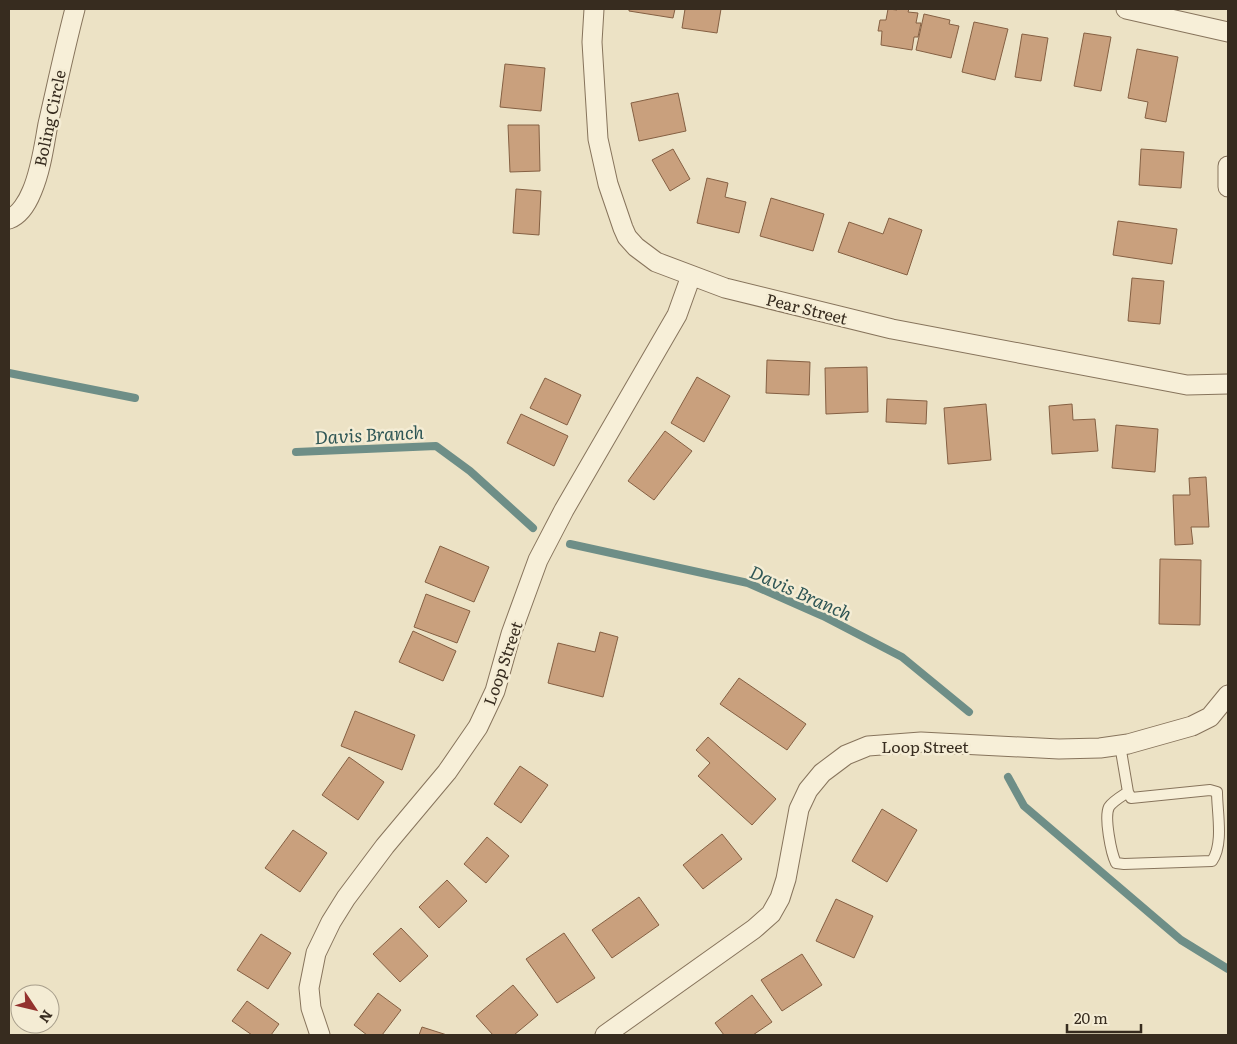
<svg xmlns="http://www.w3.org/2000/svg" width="1237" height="1044" viewBox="0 0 1237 1044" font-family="Literata,serif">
<rect width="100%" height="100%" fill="#ece2c5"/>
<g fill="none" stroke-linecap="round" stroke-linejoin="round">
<!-- stream -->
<path stroke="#6e8e87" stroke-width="8" d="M9 373 135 398
M296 452 436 446 470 471 533 528
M570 544 748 583 823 616 902 657 969 712
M1008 777 1024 806 1181 940 1228 969"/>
</g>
<!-- building -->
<path fill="#c9a07d" stroke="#856043" d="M629 9H675L673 18 629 11Z
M685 9H721L717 33 682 28Z
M888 9 897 10V9H909L908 12 918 13 916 23H921L918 37H914L912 50 881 45 882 31H878L880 20H886Z
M924 14 950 20 949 24 959 26 951 58 916 50Z
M974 22 1008 29 995 80 962 72Z
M1084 33 1111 37 1101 91 1074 86Z
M1022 34 1048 38 1041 81 1015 77Z
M1137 49 1178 57 1166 122 1145 118 1148 102 1128 98Z
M505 64 545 68 541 111 500 107Z
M678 93 686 131 639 141 631 103Z
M508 125H539L540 171 510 172Z
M673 149 690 179 670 191 652 160Z
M1141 149 1184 152 1181 188 1139 185Z
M707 178 728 183 725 197 746 202 739 233 697 223Z
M516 189 541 191 539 235 513 233Z
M771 198 824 214 813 251 760 236Z
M889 218 922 230 907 275 838 252 849 222 883 234Z
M1118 221 1177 229 1172 264 1113 255Z
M1132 278 1164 281 1160 324 1128 321Z
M767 360 810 362 809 395 766 393Z
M867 367 868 412 826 414 825 368Z
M697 377 730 396 704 442 671 423Z
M545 378 581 395 567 425 530 408Z
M887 399 927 401 926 424 886 422Z
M986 404 991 460 948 464 944 408Z
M1072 404 1073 420 1095 419 1098 451 1052 454 1049 406Z
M521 414 568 436 554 466 507 443Z
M1116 425 1158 429 1155 472 1112 468Z
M665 431 692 451 654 500 628 481Z
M1206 477 1209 527H1191L1193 544 1175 545 1173 495H1190L1189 478Z
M440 546 489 567 474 602 425 582Z
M1160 559 1201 560 1200 625 1159 624Z
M426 594 470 611 457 643 414 627Z
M413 631 456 651 443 681 399 662Z
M600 632 618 637 603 697 548 683 558 643 595 652Z
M739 678 806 724 787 750 720 704Z
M355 711 415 735 402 770 341 746Z
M708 737 776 799 752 825 698 776 710 763 696 750Z
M349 757 384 782 358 820 322 795Z
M520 766 548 785 521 823 494 804Z
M882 809 917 830 887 882 852 861Z
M293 830 327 853 300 892 265 868Z
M722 834 742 859 703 889 683 865Z
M487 837 509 856 486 883 464 864Z
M447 880 467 901 439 928 419 907Z
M639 897 659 925 612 958 592 930Z
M836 899 873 916 854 958 816 941Z
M401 928 428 956 400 982 373 954Z
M564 933 595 978 557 1003 526 959Z
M261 934 291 953 268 989 237 970Z
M802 954 822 985 782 1011 761 980Z
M513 985 538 1015 514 1035H493L476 1016Z
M378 993 401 1010 382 1035H367L354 1025Z
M752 995 772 1022 753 1035H724L715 1023Z
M247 1001 279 1024 271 1035H252L232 1021Z
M422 1027 447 1035H419Z"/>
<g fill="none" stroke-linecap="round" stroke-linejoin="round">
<defs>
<path id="lane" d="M1120 745 1128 792 1131 798 1210 790 1217 792C1217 812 1224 844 1212 861L1124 864 1116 863C1111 853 1104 817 1109 807 1113 801 1122 796 1128 792"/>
<path id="street" d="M594 9 592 42 598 139 608 184 623 228 627 237 636 247 656 262 725 288 892 329 1187 385 1228 384
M1126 9 1228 32
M1228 166V187
M9 219C20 215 28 201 32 191 41 170 44 146 48 124 57 85 65 47 75 9
M320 1035 311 1008 309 988 316 953 331 922 346 898 385 846 447 772 478 727 495 691 511 634 538 560 564 510 677 315 691 276
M605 1035 754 929 771 914 780 898 786 879 799 809 808 790 822 773 846 755 868 746 921 742 1059 749 1100 748 1128 744 1192 726 1210 717 1228 695"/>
</defs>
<!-- lane casing -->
<use href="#lane" stroke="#87745c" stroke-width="12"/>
<!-- street casing -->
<use href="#street" stroke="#87745c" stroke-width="21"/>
<!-- lane -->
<use href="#lane" stroke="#f7efd8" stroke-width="10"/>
<!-- street -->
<use href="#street" stroke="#f7efd8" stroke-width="19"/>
</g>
<g text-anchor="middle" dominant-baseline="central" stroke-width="5" stroke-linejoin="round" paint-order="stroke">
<!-- street labels -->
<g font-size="16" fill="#372c1f" stroke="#f4ecd4">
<text transform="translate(49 118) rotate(-78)">Boling Circle</text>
<text transform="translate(807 308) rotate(14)">Pear Street</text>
<text transform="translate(502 663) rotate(-71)">Loop Street</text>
<text x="925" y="746">Loop Street</text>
</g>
<!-- water labels -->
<g font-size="18" font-style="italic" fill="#2f5655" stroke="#f4ecd4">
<text transform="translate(369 434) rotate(-3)">Davis Branch</text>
<text transform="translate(801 592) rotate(24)">Davis Branch</text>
</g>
</g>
<!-- border -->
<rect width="1237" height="1044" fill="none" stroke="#372c1f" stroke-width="20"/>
<!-- north arrow -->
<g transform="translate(35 1009) rotate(125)"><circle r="24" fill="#f4ecd4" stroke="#a89f8c"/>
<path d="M0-4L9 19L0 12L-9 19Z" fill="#93322e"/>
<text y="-8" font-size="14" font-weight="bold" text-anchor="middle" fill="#372c1f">N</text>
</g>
<!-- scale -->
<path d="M1067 1024v8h74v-8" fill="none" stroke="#372c1f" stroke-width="2.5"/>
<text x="1074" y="1024" font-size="15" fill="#372c1f" stroke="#f4ecd4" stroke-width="4" paint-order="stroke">20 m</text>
</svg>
